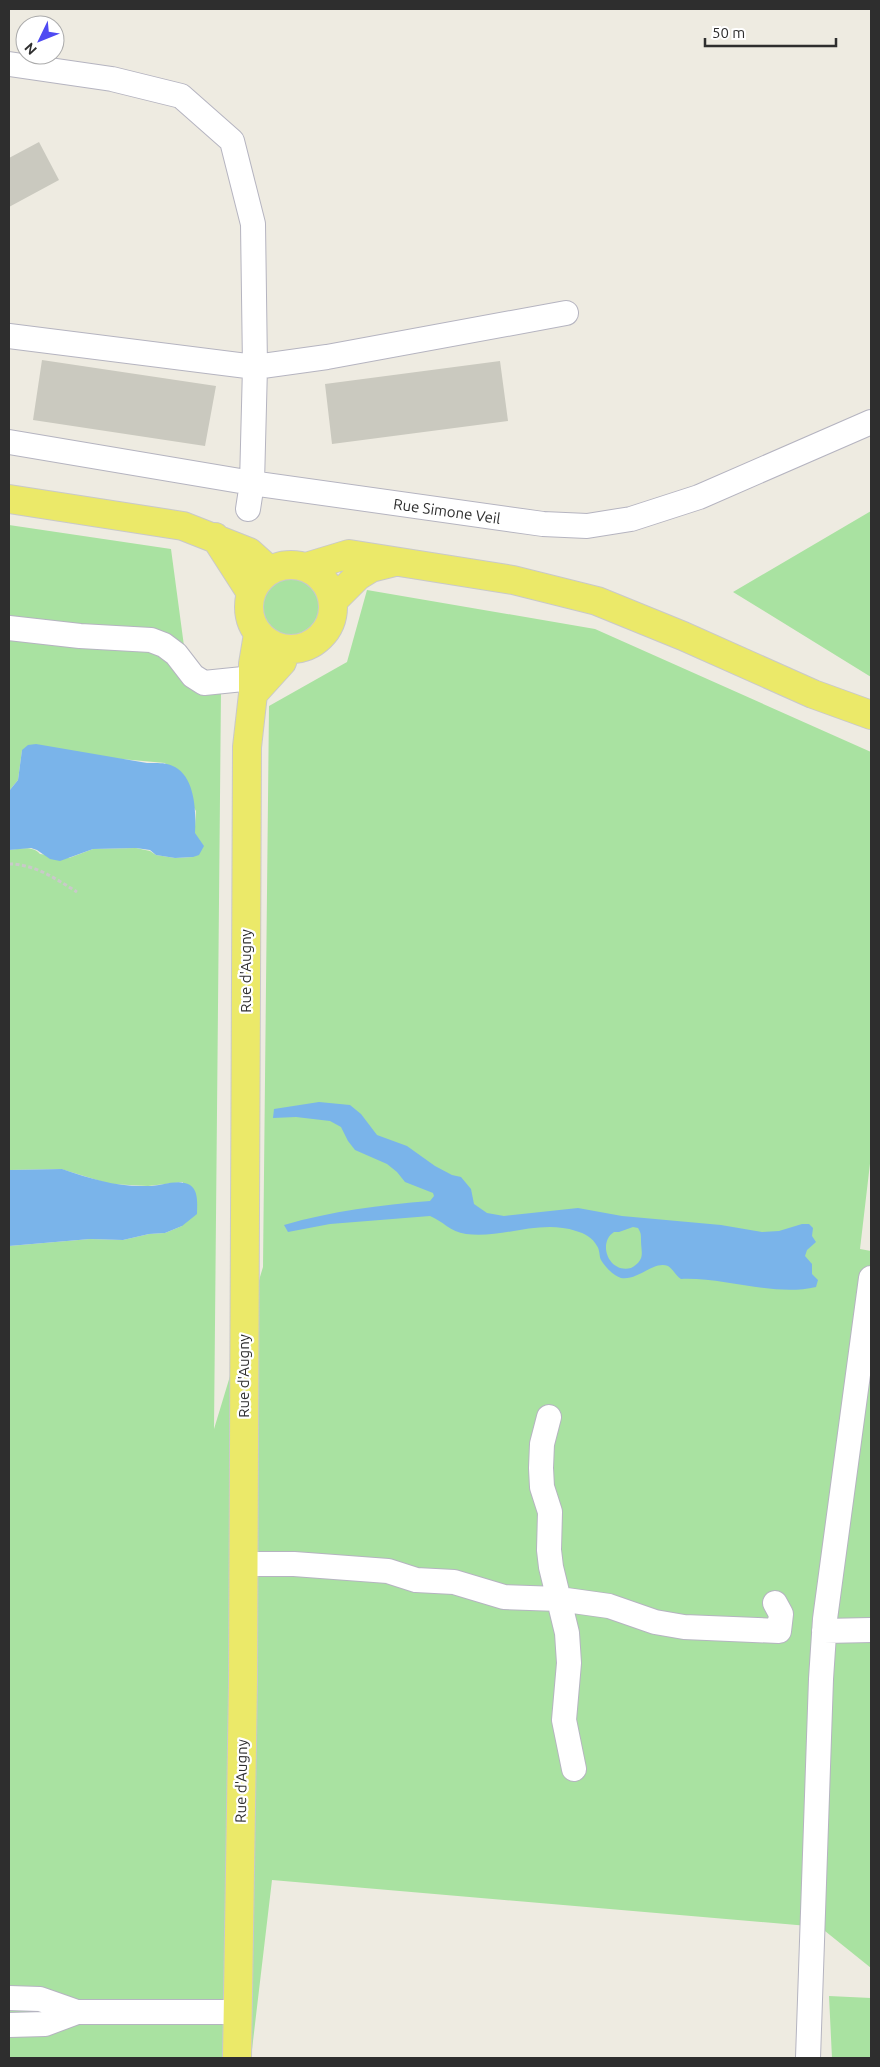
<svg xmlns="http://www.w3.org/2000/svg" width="880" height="2067" viewBox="0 0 880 2067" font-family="Ubuntu,sans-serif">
<rect width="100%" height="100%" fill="#eeebe1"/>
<!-- green -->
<path fill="#a9e2a1" d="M871 511V677L733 592Z
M9 525 171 549 184 646 221 691 214 1429 263 1267 269 706 347 662 367 590 595 629 871 752V1155L860 1249 871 1251V1968L820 1927 272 1880 251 2058H9V1246L90 1239 123 1240 149 1234 165 1233 182 1226 183 1182 148 1186 110 1184 61 1169 9 1170V850C19 849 33 845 40 854L69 858 93 849 136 848 150 851 156 855 175 858 193 857 196 811 165 763 22 750 18 780 9 791Z
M260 606a30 30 0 1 1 60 0a30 30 0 1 1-60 0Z
M829 1996 871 1998V2058H832Z"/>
<!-- water -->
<path fill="#7ab4ea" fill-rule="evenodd" d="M36 744 147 763C156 763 167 762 175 767 196 779 196 813 195 833L204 846 199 855 193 857 175 858 156 855 150 850 136 848 93 849 60 861 50 859 37 850 31 848 9 850V791L18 780 22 750 28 745Z
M319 1102 350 1105 361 1114 377 1135 407 1146 435 1166 452 1175 461 1177 471 1189 474 1204 487 1213 504 1216 578 1208 622 1216 721 1225 762 1232 779 1231 802 1224H809L813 1228 812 1236 816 1242 807 1250 805 1256 812 1264V1274L818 1280 816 1287C774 1297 724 1277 681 1279 676 1276 673 1269 668 1266 654 1260 638 1281 621 1278 614 1276 605 1267 601 1260 599 1256 600 1250 597 1246 593 1238 584 1233 576 1231 539 1219 502 1239 466 1234 450 1232 443 1221 430 1216L330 1224 288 1232 284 1225C332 1211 380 1205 430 1201L434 1196 433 1193 405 1182 397 1172 387 1164 355 1150 348 1141 341 1127 330 1121 296 1117 273 1118 274 1109ZM633 1227 638 1228C641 1233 641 1234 641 1240 641 1253 646 1259 631 1268 609 1274 597 1243 614 1232H619Z
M62 1169C92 1179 116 1187 148 1186 161 1186 179 1178 190 1185 199 1191 197 1205 197 1214L182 1226 165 1233 149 1234 123 1240 90 1239 9 1246V1170Z"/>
<!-- building -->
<path fill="#cac9bf" d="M39 142 59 180 9 207V158Z
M42 360 216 386 205 446 33 420Z
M500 361 508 421 332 444 325 384Z"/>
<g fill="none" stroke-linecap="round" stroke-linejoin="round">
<defs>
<path id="minor" d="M9 64 112 79 181 96 232 141 253 224 255 367 252 483 248 509
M9 336 255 367 327 357 566 313
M9 442 252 483 543 524 587 526 631 519 699 497 871 422
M9 628 80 636 151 640 164 645 176 654 193 676 204 683 253 678
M549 1417 542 1444 541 1468 542 1487 550 1512 549 1550 551 1567 567 1633 569 1663 564 1720 574 1769
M243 1564H294L388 1571 416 1580 454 1582 504 1597 559 1599 609 1606 655 1622 684 1627 779 1631 781 1614 775 1603
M824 1631 871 1630
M9 1998 40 1999 77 2012
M9 2025 45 2024 77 2012H237
M808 2058 821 1679 825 1619 871 1278"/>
<path id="major" d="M9 499 183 526 249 552 269 570
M215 537 251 593
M249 607a42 42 0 1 1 84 0a42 42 0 1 1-84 0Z
M306 567 349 554 513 580 597 601 683 636 813 694 871 715
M333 601 358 576 371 568 395 562
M253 694 282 662 286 650
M237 2058 243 1682 247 747 253 694V664L258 634"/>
</defs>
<!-- minor casing -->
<use href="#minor" stroke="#b5b4c0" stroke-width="26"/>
<!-- major casing -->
<use href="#major" stroke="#c9c9c9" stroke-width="30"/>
<!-- path -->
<path stroke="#c9c9c9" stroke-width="3" stroke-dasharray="4 2.5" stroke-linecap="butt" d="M9 864C35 864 56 879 77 892"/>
<!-- minor -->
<use href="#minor" stroke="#fff" stroke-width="24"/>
<!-- major -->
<use href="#major" stroke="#ebe969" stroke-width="28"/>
</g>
<g text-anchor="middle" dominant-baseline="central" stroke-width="4.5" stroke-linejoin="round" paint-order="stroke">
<!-- street labels -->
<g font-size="15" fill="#2e2e2e" stroke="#fff">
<text transform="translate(447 511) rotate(8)">Rue Simone Veil</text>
<text transform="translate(245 971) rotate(-90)">Rue d'Augny</text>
<text transform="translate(243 1376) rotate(-90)">Rue d'Augny</text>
<text transform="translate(241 1781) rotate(-89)">Rue d'Augny</text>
</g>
</g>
<!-- border -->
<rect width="880" height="2067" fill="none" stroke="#2e2e2e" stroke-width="20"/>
<!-- north arrow -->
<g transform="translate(40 40) rotate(227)"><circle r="24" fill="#ffffff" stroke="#ababab"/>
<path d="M0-4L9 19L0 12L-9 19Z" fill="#4f4af2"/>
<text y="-8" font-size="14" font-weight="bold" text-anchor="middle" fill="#2e2e2e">N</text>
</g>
<!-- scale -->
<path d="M705 38v8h131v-8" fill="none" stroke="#2e2e2e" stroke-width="2.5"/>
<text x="712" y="38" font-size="15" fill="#2e2e2e" stroke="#ffffff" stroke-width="4" paint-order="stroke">50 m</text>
</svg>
